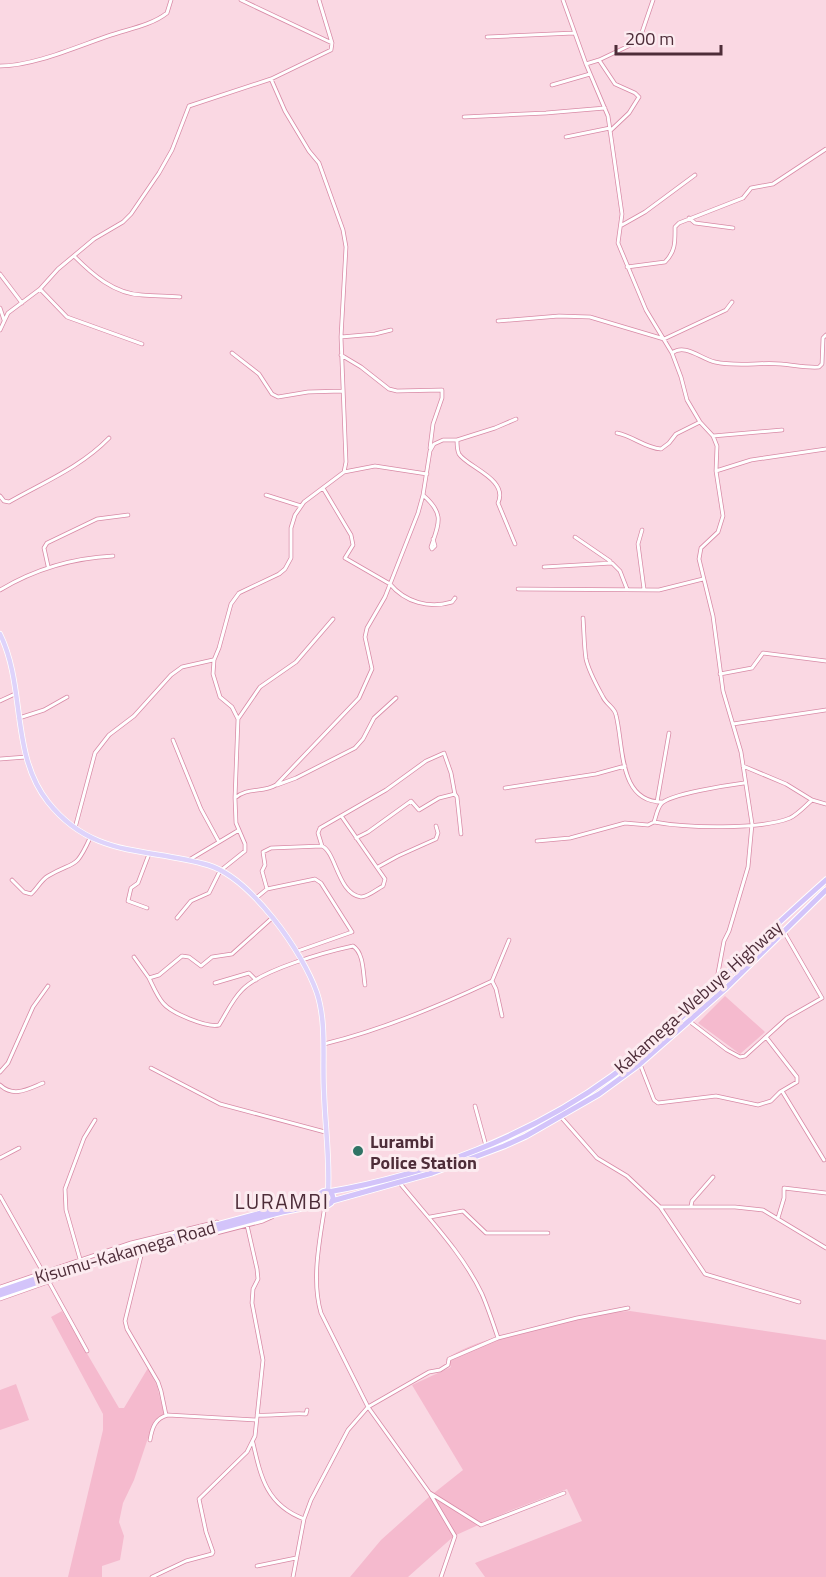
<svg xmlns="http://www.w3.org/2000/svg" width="826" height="1577" viewBox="0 0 826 1577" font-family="'Titillium Web',sans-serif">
<rect width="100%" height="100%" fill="#fad8e3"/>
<!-- green -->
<path fill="#f5bace" d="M725 996 765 1032 740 1054 698 1023Z
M62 1311 119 1408H124L148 1368 157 1386 164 1414 159 1417 152 1426 134 1480 123 1503 119 1522 124 1536 120 1560 102 1566V1577H68L103 1430V1414L51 1317Z
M630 1311 826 1340V1577H485L475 1563 582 1521 567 1489 507 1512 454 1536 408 1577H350L381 1540 429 1497 463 1470 412 1385 451 1367 446 1359C475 1339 514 1334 548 1326 575 1320 602 1312 630 1311Z
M16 1384 29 1420 0 1430V1390Z"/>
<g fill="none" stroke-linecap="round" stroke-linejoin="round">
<defs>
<path id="minor" d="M241 0 332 43
M563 0 586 64 608 116 622 214 618 243 646 310 672 353 681 377 687 400 700 422 713 436 717 446 716 471 723 516 718 532 701 548 699 559 713 616 723 691 741 752 752 824 748 867 729 931 724 941 716 984
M487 37 574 33
M599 60 615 84 635 93 639 97 629 113 610 131
M586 64 599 60 639 41 653 0
M0 66C34 66 78 46 111 35 129 29 152 25 167 13L171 0
M552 85 590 74
M464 117 546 113 605 108
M566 137 610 128
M689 218 695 223 733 228
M622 225 645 212 695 175
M74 256C92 274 114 294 142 295 154 296 167 296 180 297
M627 267 665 262C676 251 675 241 675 227L679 223 743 198 751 188 773 184 826 149
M0 274 22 303
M40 289 67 317 142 344
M0 308 4 320
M498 321 559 316 590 317 664 339 726 310 732 302
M0 330 8 313 40 289 58 269 94 239 123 222 131 214 159 173 172 150 189 106 271 79 331 50 332 43 319 0
M341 337 375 334 391 330
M232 353 259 374 272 394 278 397 308 392 342 391
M672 353C685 343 701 359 715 362 737 367 760 362 781 364 794 365 806 368 819 367L822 364 823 338 826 335
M341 355 361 367 389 389 397 391 442 390V398L433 424 430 448
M617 433C633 436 645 448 661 449L669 443 676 434 700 422
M713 436 782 430
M457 440C457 444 457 450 459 454 467 467 509 479 498 503L515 544
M716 471 751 460 826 449
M344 472 375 466 427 474
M323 488 351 535 353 545 345 558 390 584C405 602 429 609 452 602L455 598
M266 495 301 506
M423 495C445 514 439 523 431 547L432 549 435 546 433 539
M0 496 4 501 9 502C44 482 81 467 109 438
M642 530 638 544 644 589
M575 537 610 561
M48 566 44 548 47 543 97 519 128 515
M544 567 612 563 620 571 627 589
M518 589 659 590 703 579
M0 590C35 569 73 558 113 556
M583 618C584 631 584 646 586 659 589 672 597 686 603 697 606 704 615 708 616 715 624 746 618 803 663 802
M720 674 752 668 763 653 826 661
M0 701 15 694
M19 718 44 710 67 697
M238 719 260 687 296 662 333 619
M733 724 826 710
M173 740 201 809 219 842
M0 759 26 757
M743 766 786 784 812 800 826 804
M277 785 296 778 355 748 363 739 374 718 396 698
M505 788 596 774 625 766
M235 798 238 719 232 707 220 697 213 674 214 660 219 648 231 604 239 593 279 574 285 569 291 558V528L295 515 304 502 344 472 346 462 341 337 346 247 343 230 319 163 309 151 285 111 271 79
M657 802 669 733
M654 822C686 828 760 830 790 818 798 814 805 806 812 800
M75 828 95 753 109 735 134 716 171 675 182 667 213 660
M356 838 368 832 411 801 419 810 439 798 455 794 457 797 461 834
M537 841 570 838 625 823 648 825 654 822C656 817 657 809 661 804 669 794 729 785 744 783
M322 846 318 833 320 828 386 790 426 761 444 753 451 773 455 795
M189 860 239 830
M378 867 398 856 436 839 438 833 436 826
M12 880 24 892 31 894C37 889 41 880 48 876 75 860 75 871 90 838
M267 889 262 871 265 865 263 852 271 848 322 846C336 852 338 894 361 897 368 897 377 889 383 886L385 879 342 817
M256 898 267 889 315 879 321 883 352 932 298 951
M147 908 128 901 131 888 138 883 149 854
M177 918 191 901 209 893 220 871 245 851V844L236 823 235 798C247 787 263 793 276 785L359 698 372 669 365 637 367 628 385 597 418 513 423 495 430 451 434 444 443 440H457L495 428 516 419
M134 957 149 978 159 975 182 956 189 957 201 966 212 957 232 954 272 918
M149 978C153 986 157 996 163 1003 171 1013 207 1028 219 1025 226 1014 232 1000 242 990 261 970 325 952 353 946 364 953 363 973 365 985
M215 983 249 973 256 980
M502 1016 496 989 492 981 509 940
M689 1021 727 1050 740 1057 745 1056 787 1018 822 998 784 932
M324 1044C382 1030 437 1007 492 981
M640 1064 654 1100 658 1103 716 1096 758 1105 771 1101 780 1092 797 1082V1077L766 1037
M151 1068 220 1104 325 1132
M0 1072 8 1063 33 1007 48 986
M0 1085C14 1098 28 1089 43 1083
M782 1091 824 1160
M475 1106 486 1146
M561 1117 597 1158 627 1176 660 1207 705 1274 799 1302
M0 1158 19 1148
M399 1182C428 1218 462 1252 482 1294 488 1308 493 1323 498 1338L577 1318 628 1308
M0 1196 43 1272
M325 1205C320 1239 311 1279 321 1313L368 1407 429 1492 452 1531 455 1536 441 1577
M691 1206 692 1201 713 1177
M660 1207H735L763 1210 826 1248
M430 1217 463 1211 486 1233H548
M778 1218 784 1198V1188L826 1193
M142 1252 125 1321 127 1329 158 1382 161 1391 166 1415
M80 1259 66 1210 65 1189 84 1138 95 1120
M105 1262 263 1221 272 1217
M49 1282 87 1351
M0 1287 131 1243 217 1222
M0 1299 79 1271
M257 1415C274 1416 288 1413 306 1414L307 1410
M150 1440C152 1428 155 1418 168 1415L256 1420
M253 1443C261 1478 267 1505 304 1519
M430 1493 481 1525 564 1493
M257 1566 296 1558
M152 1577 186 1561 212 1554 213 1552 206 1532 199 1499 247 1452 255 1436 263 1360 252 1303 253 1289 258 1279 257 1269 247 1225
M293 1577 304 1519 311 1500 348 1430 368 1407 429 1372 440 1370 448 1365 449 1359 498 1338"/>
<path id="primary" d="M0 634C26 687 10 754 48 802 93 859 147 847 208 865 251 878 303 952 317 993 327 1024 322 1060 324 1092 325 1125 330 1159 328 1192"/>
<path id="trunk" d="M319 1198a7 7 0 1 1 14 0a7 7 0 1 1-14 0Z
M328 1192C427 1175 530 1136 612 1076 669 1034 718 982 769 932 788 914 807 897 826 880
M332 1201 432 1173 504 1146 526 1136 599 1094 640 1064 725 989 826 890
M113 1253 302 1202 320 1196
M0 1291 64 1269
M0 1295 113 1257 282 1212 323 1204"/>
</defs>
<!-- minor casing -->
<use href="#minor" stroke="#d88aa6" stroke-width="4.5"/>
<!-- primary casing -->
<use href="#primary" stroke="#fff" stroke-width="6"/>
<!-- trunk casing -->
<use href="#trunk" stroke="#fff" stroke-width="7"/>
<!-- minor -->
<use href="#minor" stroke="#fff" stroke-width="3"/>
<!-- primary -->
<use href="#primary" stroke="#ded3fb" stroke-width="4.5"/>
<!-- trunk -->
<use href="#trunk" stroke="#d3c4fa" stroke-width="5"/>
</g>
<!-- markers -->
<circle fill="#307365" stroke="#fcebf0" stroke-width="2" cx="358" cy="1151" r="6"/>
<g text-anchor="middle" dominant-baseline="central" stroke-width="6" stroke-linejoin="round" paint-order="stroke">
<!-- street labels -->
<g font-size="18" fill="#4e2d39" stroke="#fcebf0">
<text transform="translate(698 997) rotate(-42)">Kakamega-Webuye Highway</text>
<text transform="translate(125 1252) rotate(-16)">Kisumu-Kakamega Road</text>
</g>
<!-- poi labels -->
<g font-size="18" font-weight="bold" fill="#4e2d39" stroke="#fcebf0" text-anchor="start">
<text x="370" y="1141">Lurambi<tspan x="370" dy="21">Police Station</tspan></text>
</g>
<!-- quarter labels -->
<g font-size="21" letter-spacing="1.5" fill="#4e2d39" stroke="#fcebf0">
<text x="282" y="1201">LURAMBI</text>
</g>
</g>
<!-- scale -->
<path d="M616 45v9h105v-9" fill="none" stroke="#4e2d39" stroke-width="3"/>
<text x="625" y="45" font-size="18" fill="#4e2d39" stroke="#fcebf0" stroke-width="4.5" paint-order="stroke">200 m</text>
</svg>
